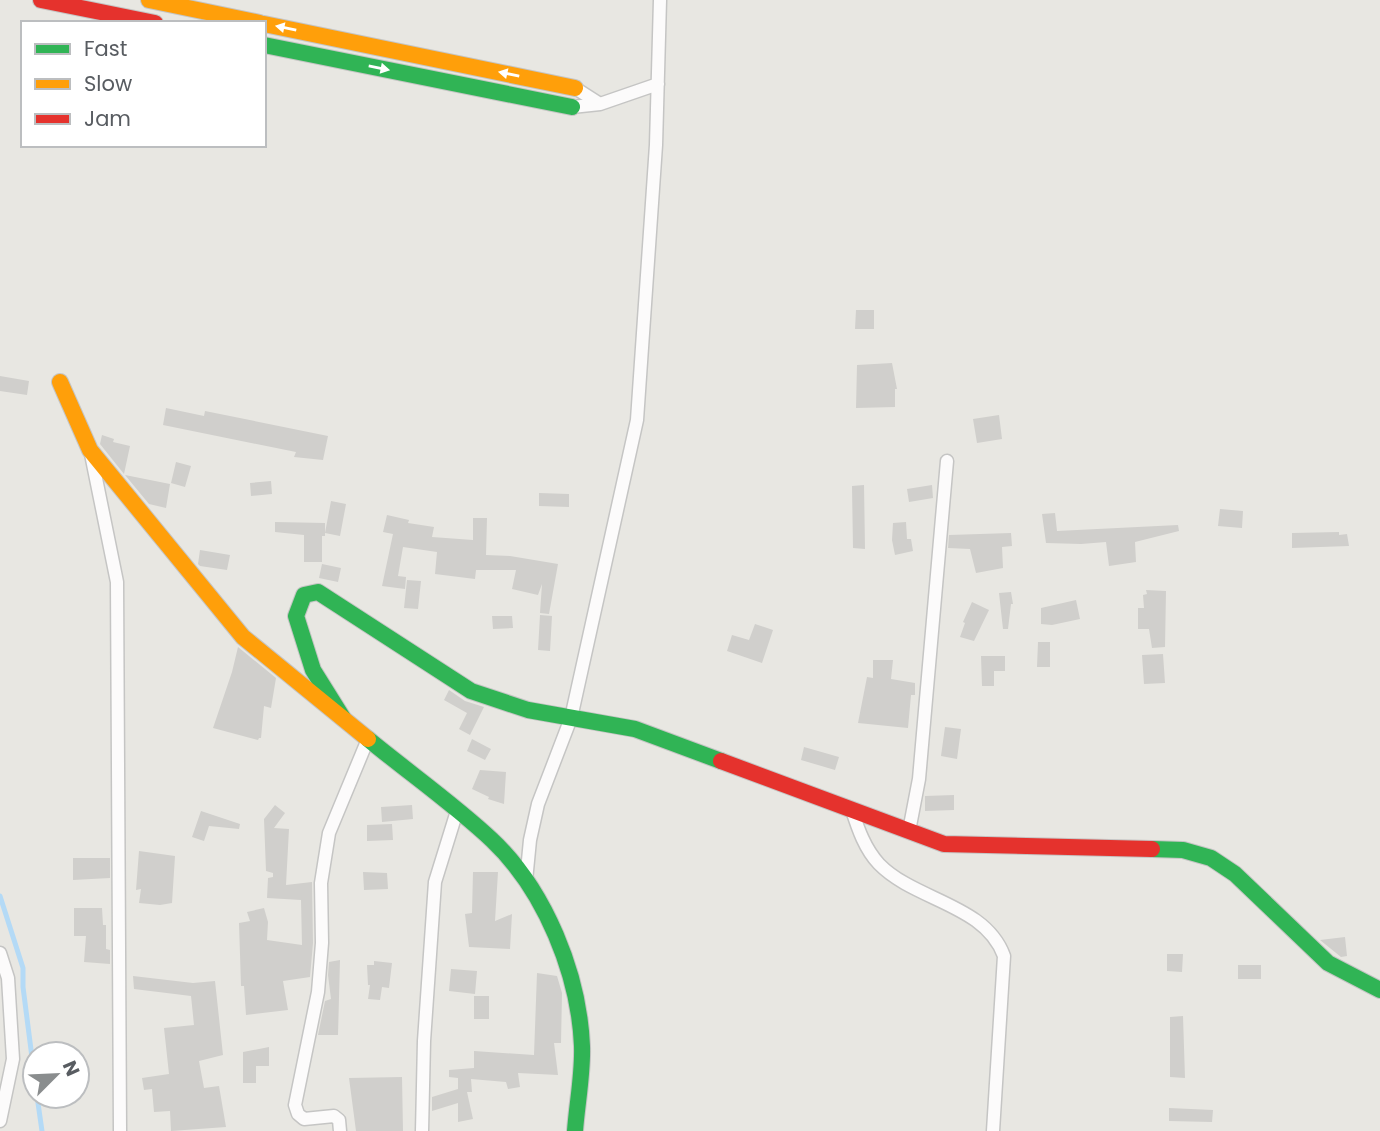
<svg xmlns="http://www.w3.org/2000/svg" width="1380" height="1131" viewBox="0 0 1380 1131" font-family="Poppins,sans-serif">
<rect width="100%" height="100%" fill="#e8e7e2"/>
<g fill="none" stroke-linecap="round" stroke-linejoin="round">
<!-- stream -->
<path stroke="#b4daf6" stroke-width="5" d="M0 896 23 968V987L35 1081
M37 1096 42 1131"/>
</g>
<!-- building -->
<path fill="#d0cfcc" d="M856 310H874V329H855Z
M892 363 897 389H895V407L856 408 857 365Z
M0 376 29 381 27 395 0 391Z
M166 408 204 416 205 411 328 436 323 460 294 457 296 452 163 425Z
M999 415 1002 439 977 443 973 419Z
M102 435 114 439 113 442 130 446 124 474 100 444Z
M176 462 191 466 185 487 171 483Z
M125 475 170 484 166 508 149 504Z
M271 481 272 494 251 496 250 483Z
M864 485 865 549 853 548 852 486Z
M932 485 933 498 909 502 907 489Z
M539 493 569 494V507L539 506Z
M331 501 346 504 340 536 325 533Z
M1220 509 1243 511 1242 528 1218 526Z
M1055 513 1057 531 1178 525 1179 531 1135 542 1136 562 1109 566 1106 542 1081 544 1046 543 1042 514Z
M387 515 409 520 408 523 434 527 432 537 473 540V518H487L486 555 510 556 558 564 549 614 540 613 542 584 538 595 512 589 516 570H476L475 579 435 574 437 552 403 547 398 576 406 577 405 589 382 586 393 534 383 532Z
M275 522 325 523V536H322V562H304V535L275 532Z
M906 522 907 539H911L913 551 895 555 892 540 893 523Z
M1339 532V535L1347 534 1349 546 1292 548V533Z
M1011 533 1012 546 1002 547 1003 568 976 573 970 549 948 548 949 535Z
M200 550 230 555 227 570 200 566 198 564Z
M322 564 341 568 338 582 319 578Z
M407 580 421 581 418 609 404 608Z
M1146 590 1166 591 1165 647 1152 648 1149 629H1138V608H1144L1143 595 1147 594Z
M1011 592 1013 604H1011L1008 629H1003L999 593Z
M1076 600 1080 619 1052 625 1041 624V608Z
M972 602 989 610 974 641 960 637 965 623 963 622Z
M540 615 552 616 550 651 538 650Z
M492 616H512L513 628 493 629Z
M755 624 773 630 762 663 727 651 732 635 749 640Z
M1038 642H1050V667H1037Z
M238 647 276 678 271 708 264 706 261 738H259L258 740 213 728 232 672Z
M1163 654 1165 683 1144 684 1142 655Z
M981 656H1005V671H994V686H982Z
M873 660H893L891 679 915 683V695H911L908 728 858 723 867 677 873 678Z
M449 690 465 701 484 707 470 735 459 729 467 713 444 700Z
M945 727 961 729 957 759 941 756Z
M472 739 491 749 485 760 467 751Z
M804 747 839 757 835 770 801 760Z
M480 770 506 772 504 804 488 799 489 797 472 789Z
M954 795V810L925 811V796Z
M275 805 285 813 274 828 289 829 286 885 312 882 313 943 310 977 283 981 288 1010 246 1015 244 986H241L239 923 250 921 247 912 264 908 268 922 267 940 302 945 301 900 267 898 268 878 273 877V873L266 871 264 819Z
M412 805 413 819 382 822 381 807Z
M201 811 240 824 239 829 209 826 204 841 192 837Z
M392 824 393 840 367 841V825Z
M139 851 175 856 172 903 160 905 139 903 141 889 136 890Z
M73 858H110V878L73 880Z
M363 872 387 873 388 889 364 890Z
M473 872H498L495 921 512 914 510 949 469 947 465 914 472 913Z
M74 908H102L103 925H106V949L110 950V964L84 962 86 936H74Z
M1345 937 1347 956 1341 957 1320 940Z
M1167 954H1183L1182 972 1167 971Z
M340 960 338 1035H318L325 1001 331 999 328 975 329 962Z
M374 961 392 963 389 988 382 987 380 1000 368 999 370 985H368L367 965H374Z
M1238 965H1261V979H1238Z
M451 969 477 971 475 994 449 991Z
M537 973 557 976 562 993 561 1043H554L558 1075 518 1073 520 1087 508 1089 506 1082 471 1079 472 1092H467L473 1119 458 1122V1103L432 1111V1097L458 1089V1078L449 1077V1070L474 1068V1051L534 1055Z
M133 976 193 983 215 981 223 1055 199 1061 204 1088 219 1086 226 1127 171 1131 170 1111 154 1112 152 1089 144 1090 142 1078 169 1074 164 1028 194 1025 191 996 134 989Z
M474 996H489V1019H474Z
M1183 1016 1185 1078 1170 1077V1017Z
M269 1047V1066H256V1083H243V1052Z
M402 1077 403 1131H356L349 1078Z
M1169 1108 1213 1110 1212 1122 1169 1121Z"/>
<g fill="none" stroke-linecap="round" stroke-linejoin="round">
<defs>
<path id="street" d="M600 104 658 84
M572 107 600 104 575 88
M91 454 117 582 120 1131
M852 810C858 829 865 849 879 864 915 901 985 904 1004 956L993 1131
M909 831 919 779 947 461
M526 881 530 840 538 804 571 718 637 420 656 145 660 0
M0 953 8 978 13 1059 0 1121
M340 1131 339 1120 334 1116 304 1119 298 1114 295 1105 318 992 322 943 321 883 329 833 368 739
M422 1131 424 1041 435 882 457 811"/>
<path id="fast" d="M264 45 572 107
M343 718 313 670 296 616 304 595 318 592 471 691 528 710 635 729 721 761
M368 739C408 772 455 805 492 840 545 890 579 974 582 1046 583 1074 577 1103 575 1131
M1152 849 1183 850 1211 858 1235 874 1328 963 1380 990"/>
<path id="slow" d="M149 0 260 23
M264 24 575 88
M60 382 90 450 243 637 368 739"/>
<path id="jam" d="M41 0 155 23
M721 761 944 844 1152 849"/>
</defs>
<!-- street casing -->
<use href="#street" stroke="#c5c5c4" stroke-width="15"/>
<!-- fast casing -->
<use href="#fast" stroke="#c5c5c4" stroke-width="18"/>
<!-- slow casing -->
<use href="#slow" stroke="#c5c5c4" stroke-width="18"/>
<!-- jam casing -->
<use href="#jam" stroke="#c5c5c4" stroke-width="18"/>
<!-- street -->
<use href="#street" stroke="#fcfbfb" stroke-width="12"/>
<!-- fast -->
<use href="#fast" stroke="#30b455" stroke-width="16"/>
<!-- slow -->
<use href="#slow" stroke="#ff9f0a" stroke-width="16"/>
<!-- jam -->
<use href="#jam" stroke="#e5322d" stroke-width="16"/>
</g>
<!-- one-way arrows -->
<defs><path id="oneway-solid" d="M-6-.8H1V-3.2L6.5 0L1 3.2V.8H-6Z" transform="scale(1.75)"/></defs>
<g fill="#fff">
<use href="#oneway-solid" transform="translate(286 28) rotate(-168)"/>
<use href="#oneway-solid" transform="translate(379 68) rotate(11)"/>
<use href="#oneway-solid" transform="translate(509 74) rotate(-168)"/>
</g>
<!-- legend -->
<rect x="21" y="21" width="245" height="126" fill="#ffffff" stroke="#bcbec0" stroke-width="2"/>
<rect x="35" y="44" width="35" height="10" fill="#30b455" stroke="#bcbec0" stroke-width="2"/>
<text x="84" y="56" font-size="21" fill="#585c61">Fast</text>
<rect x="35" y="79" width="35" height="10" fill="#ff9f0a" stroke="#bcbec0" stroke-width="2"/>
<text x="84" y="91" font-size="21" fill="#585c61">Slow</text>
<rect x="35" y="114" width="35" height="10" fill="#e5322d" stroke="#bcbec0" stroke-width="2"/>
<text x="84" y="126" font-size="21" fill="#585c61">Jam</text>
<!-- north arrow -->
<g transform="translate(56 1075) rotate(66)"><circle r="33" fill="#ffffff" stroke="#bcbec0" stroke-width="2"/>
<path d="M0-5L12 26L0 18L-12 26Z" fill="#8a8d8e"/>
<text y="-10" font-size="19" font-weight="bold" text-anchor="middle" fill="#585c61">N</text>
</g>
</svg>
